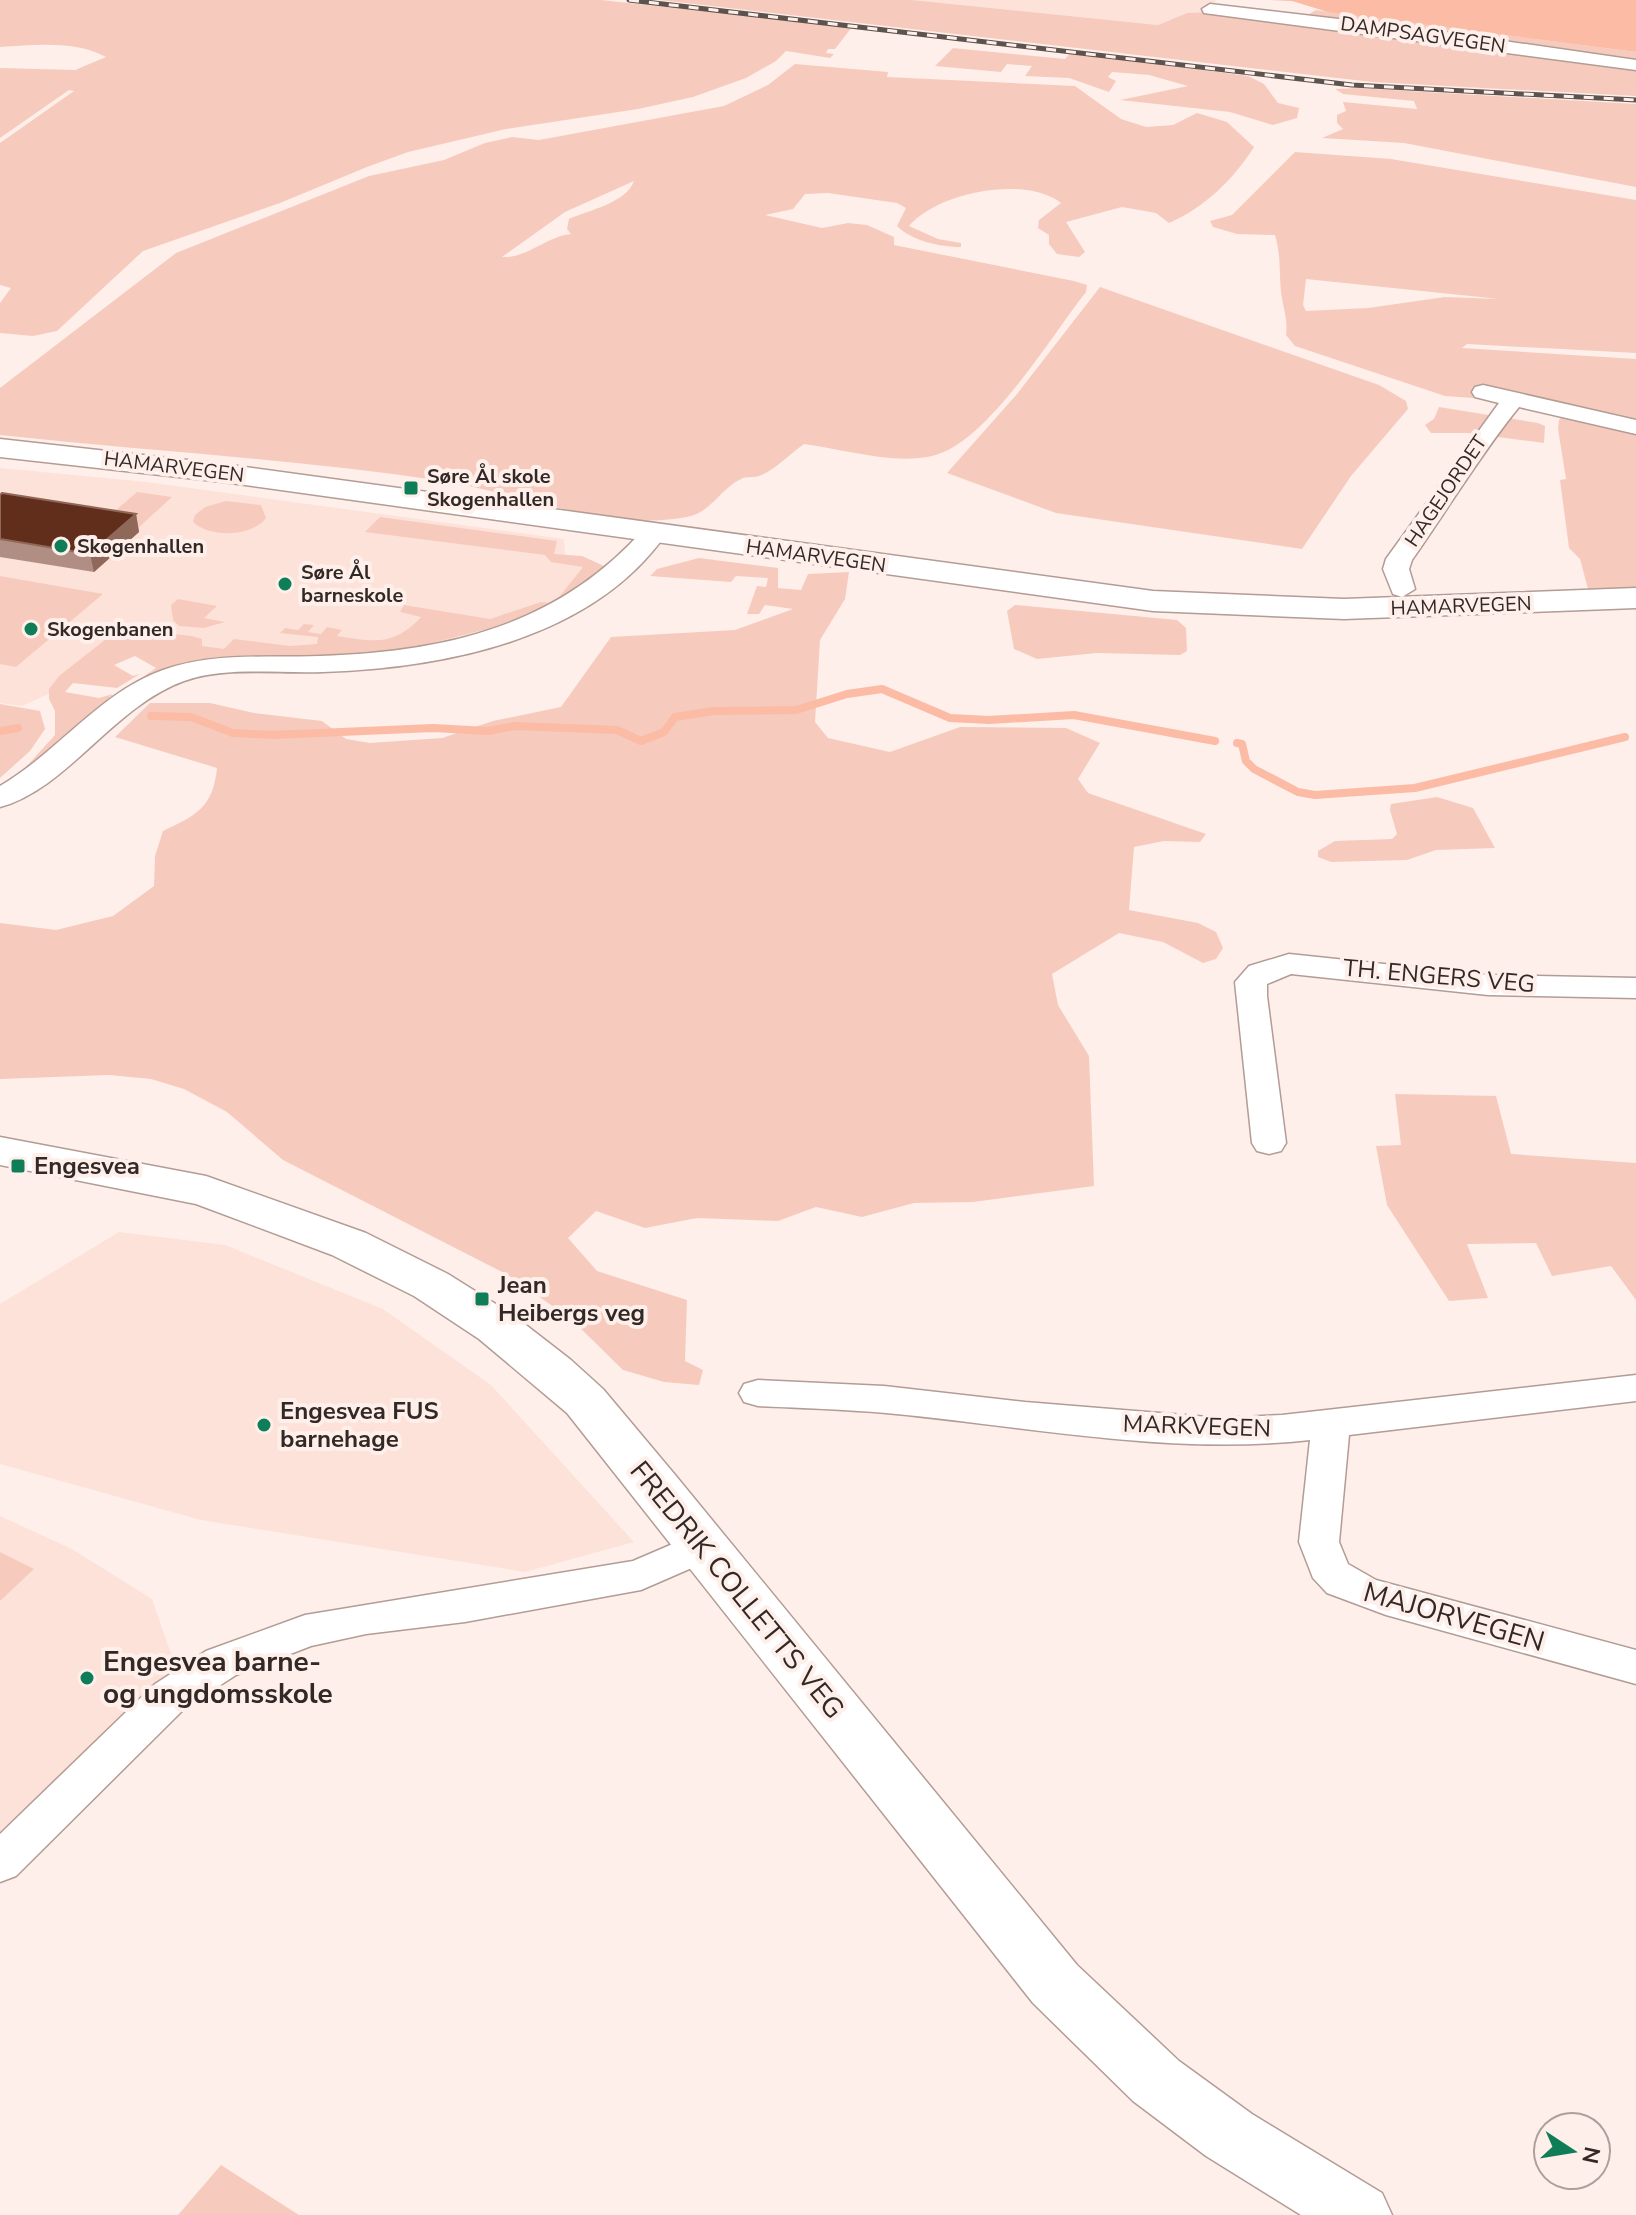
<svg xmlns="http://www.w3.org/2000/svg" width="1636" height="2215" viewBox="0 0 1636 2215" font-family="'Nunito Sans',sans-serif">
<rect width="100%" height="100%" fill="#feefea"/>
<!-- built -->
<path fill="#fde2d9" d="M912 0H1215L1216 1 1208 12 1187 13 1158 25Z
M0 468 147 482 564 539 565 555 584 567 555 602 488 620 372 642 225 653 113 645 55 691 22 706 0 703Z
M119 1232 225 1245 383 1309 491 1385 634 1542 525 1572 201 1520 0 1464V1304Z
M0 1516 72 1549 152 1599 170 1651 185 1669 0 1849Z"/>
<!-- green -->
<path fill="#f6cbbd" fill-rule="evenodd" d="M0 0H601L852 27 835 49H828L826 53 834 54 830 58 786 51 776 61 746 78 693 97 638 109 506 129 408 152 367 167 280 203 143 251 57 331 33 336 0 333V303L11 288 0 285V143L74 91 69 90 0 138V68L75 70 106 57C75 40 34 45 0 47Z
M659 0H912L1158 25 1187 13 1208 12 1294 23 1316 10 1636 52V96L1372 82Z
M953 48 1065 59 1071 52 1248 76 1264 84 1278 103 1299 108 1297 118 1273 125 1230 112 1120 100 1188 86 1149 75 1112 72 1108 77 1116 81 1109 92 1069 78 1025 76 1032 66 1007 64 1001 72 935 66Z
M795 64 888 72 887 77 1075 86 1121 119 1146 127 1173 125 1197 113 1227 122 1254 147C1234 179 1204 208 1169 223L1156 213 1122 207 1066 222 1085 252 1079 257 1057 254 1049 244V235L1038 228 1039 220 1061 203C1024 175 938 192 909 226L938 239 961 243V247C940 247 912 241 897 226L906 208 897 203 828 193 805 194 793 209 765 215 822 228 848 223 867 225 894 237V245L1074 281 1087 285 1086 292C1052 335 986 445 932 456 893 465 843 449 804 444 790 454 775 470 759 476 753 478 746 476 741 479 720 489 712 512 687 517 610 532 518 493 442 481 295 459 147 451 0 435V388L176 253 369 176 444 160 485 143 512 137 539 140 724 106 768 85ZM634 181C626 203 589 210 569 219L567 229 571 234C547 236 526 259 502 257L565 212Z
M1357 88 1636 104V187L1404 143 1322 138 1343 129 1337 123V115L1346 111 1343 102 1417 109 1414 101 1343 94 1335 89Z
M1295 152 1391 159 1636 200V353L1467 344 1462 348 1636 359V588L1588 589 1580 559 1569 548 1560 480 1566 479 1558 429 1559 420 1571 405 1445 396 1295 346 1286 335C1288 319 1283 308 1281 292 1279 271 1281 255 1275 235L1237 234 1213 227 1210 221 1232 215ZM1306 279 1499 299 1445 297 1368 308 1306 311 1303 305Z
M1100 287 1379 385 1406 401 1408 409 1351 476 1302 549 1056 513 947 473 1017 394Z
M1439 407 1538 423 1545 426 1544 443 1468 433H1431L1425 425 1434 419Z
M137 492 172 497 137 529 101 523Z
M226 501 261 505 266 518C252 537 210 538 193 522L195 515 205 507Z
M380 517 557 541 554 554 582 556 604 566 590 583 555 602 583 567 551 562 545 555 365 532Z
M699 558 778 568V588L801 590 808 574 849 572 845 599 820 640 815 722 828 738 890 752 960 727 1066 728 1100 743 1078 779 1088 793 1206 834 1200 842 1164 841 1134 847 1129 910 1198 923 1216 932 1223 948 1216 959 1203 963 1163 942 1119 933 1052 974 1058 1005 1089 1056 1094 1186 973 1202 914 1203 862 1217 816 1207 778 1221 697 1218 645 1228 596 1211 568 1238 597 1271 687 1300 685 1361 703 1370 699 1385 664 1382 623 1370 571 1319 508 1275 283 1160 227 1112 184 1089 151 1079 109 1075 0 1079V923L56 930 113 916 154 886 155 856 163 831C197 815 213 807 217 768L115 737 150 703H210L254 713 322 721 346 739 370 743 442 738 493 721 561 707 611 637 735 630 793 609 765 605 759 614H747L757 586 766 587 768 578 736 576 731 582 650 576 657 569Z
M0 576 103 594 16 667 0 664Z
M178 599 217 606 204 618 225 622 204 628 179 626 173 620 171 605Z
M541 602 559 604 507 624 405 650 159 674 134 683 156 668 135 656 114 665 133 676 140 674 117 688 73 683 65 692 99 698 113 694 108 699 112 703 17 777 55 735V711L49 699V689L59 676 120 628 192 636 202 639V646L224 649 234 639 290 646 317 644 318 637 280 633 285 628 298 630 304 624 314 625 308 632 321 634 327 627 342 630 337 636C375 642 394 646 421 617L400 612 404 605 490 619Z
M1015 605 1177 620 1186 628 1187 651 1180 655 1097 653 1037 659 1014 649 1007 611Z
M0 704 40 711 45 729 30 751 0 778Z
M1437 797 1473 808 1495 848 1436 850 1407 860 1331 862 1318 857V851L1335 841 1392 839 1397 834 1390 810 1391 804Z
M1395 1094 1496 1096 1511 1154 1636 1163V1300L1611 1266 1552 1276 1536 1243 1467 1244 1488 1298 1449 1301 1387 1205 1376 1146 1401 1145Z
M0 1552 34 1569 0 1601Z
M221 2165 299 2215H178Z"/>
<!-- water -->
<path fill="#fbbba5" d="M1270 0H1636V52L1328 12 1292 1Z"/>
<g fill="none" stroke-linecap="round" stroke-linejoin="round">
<!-- stream -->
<path stroke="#fbbba5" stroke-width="8" d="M151 716 191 717 233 733 272 735 433 728 488 731 515 726 617 730 641 741 664 732 675 717 713 711 796 710 847 694 882 689 950 718 989 720 1074 715 1215 741
M0 731 18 728
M1237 743 1242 744 1246 761 1254 769 1298 792 1315 795 1415 788 1625 737"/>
<defs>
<path id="street" d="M1210 4 1407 27 1636 60V70L1204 13 1202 9Z
M1483 385 1636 420V434L1519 407C1480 455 1448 509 1412 560L1409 569 1415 589 1402 597 1393 594 1383 569 1386 559 1499 403 1475 397 1472 392 1475 387Z
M653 526 666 534C592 640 443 668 323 672 278 674 227 666 184 681 114 706 66 790 0 807V786C58 752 99 693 163 670 214 652 268 658 320 656 446 652 558 626 644 529Z
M1289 954 1488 975 1636 978V998L1488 995 1291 974 1267 984V996L1286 1143 1281 1151 1269 1154 1257 1151 1252 1143 1235 982 1249 966Z
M1636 1375V1401L1349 1435 1339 1542 1348 1564 1376 1580 1636 1650V1684L1386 1615 1327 1593 1313 1578 1299 1542 1310 1440C1169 1456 1026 1426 886 1413 843 1409 800 1408 758 1406L744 1402 739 1393 744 1384 758 1380 884 1386 1025 1402 1221 1418 1282 1415Z
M703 1531 717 1535 723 1546 717 1557 641 1590 465 1622 366 1634 311 1646 236 1675 185 1708 16 1876 0 1882V1834L155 1684 206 1651 305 1615 633 1561Z"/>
<path id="secondary" d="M0 1137 206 1176 366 1233 448 1274 513 1315 571 1360 603 1389 676 1476 1077 1965 1179 2061 1252 2114 1382 2193 1392 2215H1301L1206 2156 1133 2101 1033 2003 567 1413 479 1339 414 1296 332 1255 196 1204 0 1165Z"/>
<path id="primary" d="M0 439 223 464 1153 591 1344 599 1636 588V608L1344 619 1153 611 223 482 0 457Z"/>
</defs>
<!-- street casing -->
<use href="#street" stroke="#b39c94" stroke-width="3"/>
<!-- secondary casing -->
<use href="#secondary" stroke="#b39c94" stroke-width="3"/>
<!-- primary casing -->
<use href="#primary" stroke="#b39c94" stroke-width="3"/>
<!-- street -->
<use href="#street" fill="#fff" fill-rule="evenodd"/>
<!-- secondary -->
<use href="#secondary" fill="#fff" fill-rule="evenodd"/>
<!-- primary -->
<use href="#primary" fill="#fff" fill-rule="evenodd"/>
<defs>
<path id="rail" d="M629 0 1352 85 1636 100"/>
</defs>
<!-- rail casing -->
<use href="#rail" stroke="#5c524e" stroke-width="5"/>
<!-- rail -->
<use href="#rail" stroke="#feefea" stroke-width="3" stroke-dasharray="10" stroke-linecap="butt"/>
</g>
<!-- wall -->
<path fill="#b08e83" d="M0 495 136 514 139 532 94 572 0 557Z"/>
<!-- shaded-wall -->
<path fill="#90685a" d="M136 514 139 532 94 572 90 554Z"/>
<!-- building -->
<path fill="#612e1c" stroke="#90685a" stroke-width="2" d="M2 493 136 514 90 554 0 539V495Z"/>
<!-- markers -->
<g fill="#0f7d58" stroke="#feefea" stroke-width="3">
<rect x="403" y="480" width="16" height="16" rx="4"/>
<circle cx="61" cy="546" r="8"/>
<circle cx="285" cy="584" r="8"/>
<circle cx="31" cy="629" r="8"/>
<rect x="10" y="1158" width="16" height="16" rx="4"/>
<rect x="474" y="1291" width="16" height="16" rx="4"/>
<circle cx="264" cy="1425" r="8"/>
<circle cx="87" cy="1678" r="8"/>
</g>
<g text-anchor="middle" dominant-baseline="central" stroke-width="8" stroke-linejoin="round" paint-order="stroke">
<!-- far-street labels -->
<g font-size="20" fill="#322926" stroke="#feefea">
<text transform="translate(1423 35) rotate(8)">DAMPSAGVEGEN</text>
<text transform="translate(174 467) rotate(7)">HAMARVEGEN</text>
<text transform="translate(1446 491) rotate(-56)">HAGEJORDET</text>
<text transform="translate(816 556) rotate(8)">HAMARVEGEN</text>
<text transform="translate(1461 606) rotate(-2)">HAMARVEGEN</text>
</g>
<!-- far-poi labels -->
<g font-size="20" font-weight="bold" fill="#322926" stroke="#feefea" text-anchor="start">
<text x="427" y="476">Søre Ål skole<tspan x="427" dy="23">Skogenhallen</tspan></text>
<text x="77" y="546">Skogenhallen</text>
<text x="301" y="572">Søre Ål<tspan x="301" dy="23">barneskole</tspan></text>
<text x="47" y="629">Skogenbanen</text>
</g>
<!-- street labels -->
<g font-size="24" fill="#322926" stroke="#feefea">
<text transform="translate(1439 976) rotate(5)">TH. ENGERS VEG</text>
<text transform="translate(1197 1426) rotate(2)">MARKVEGEN</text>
</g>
<!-- poi labels -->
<g font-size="24" font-weight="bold" fill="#322926" stroke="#feefea" text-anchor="start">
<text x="34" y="1166">Engesvea</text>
<text x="498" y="1285">Jean<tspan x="498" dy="28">Heibergs veg</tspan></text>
<text x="280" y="1411">Engesvea FUS<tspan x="280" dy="28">barnehage</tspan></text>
</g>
<!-- near-street labels -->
<g font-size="28" fill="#322926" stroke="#feefea">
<text transform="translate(737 1590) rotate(51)">FREDRIK COLLETTS VEG</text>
<text transform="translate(1454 1617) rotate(16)">MAJORVEGEN</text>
</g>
<!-- near-poi labels -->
<g font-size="28" font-weight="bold" fill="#322926" stroke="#feefea" text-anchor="start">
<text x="103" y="1662">Engesvea barne-<tspan x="103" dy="32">og ungdomsskole</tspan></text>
</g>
</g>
<!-- north arrow -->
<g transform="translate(1572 2151) rotate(102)"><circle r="38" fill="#feefea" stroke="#aca09c" stroke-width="2"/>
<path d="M0-6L14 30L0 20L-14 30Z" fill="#0f7d58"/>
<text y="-12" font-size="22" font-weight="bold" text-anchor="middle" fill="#322926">N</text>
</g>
</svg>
